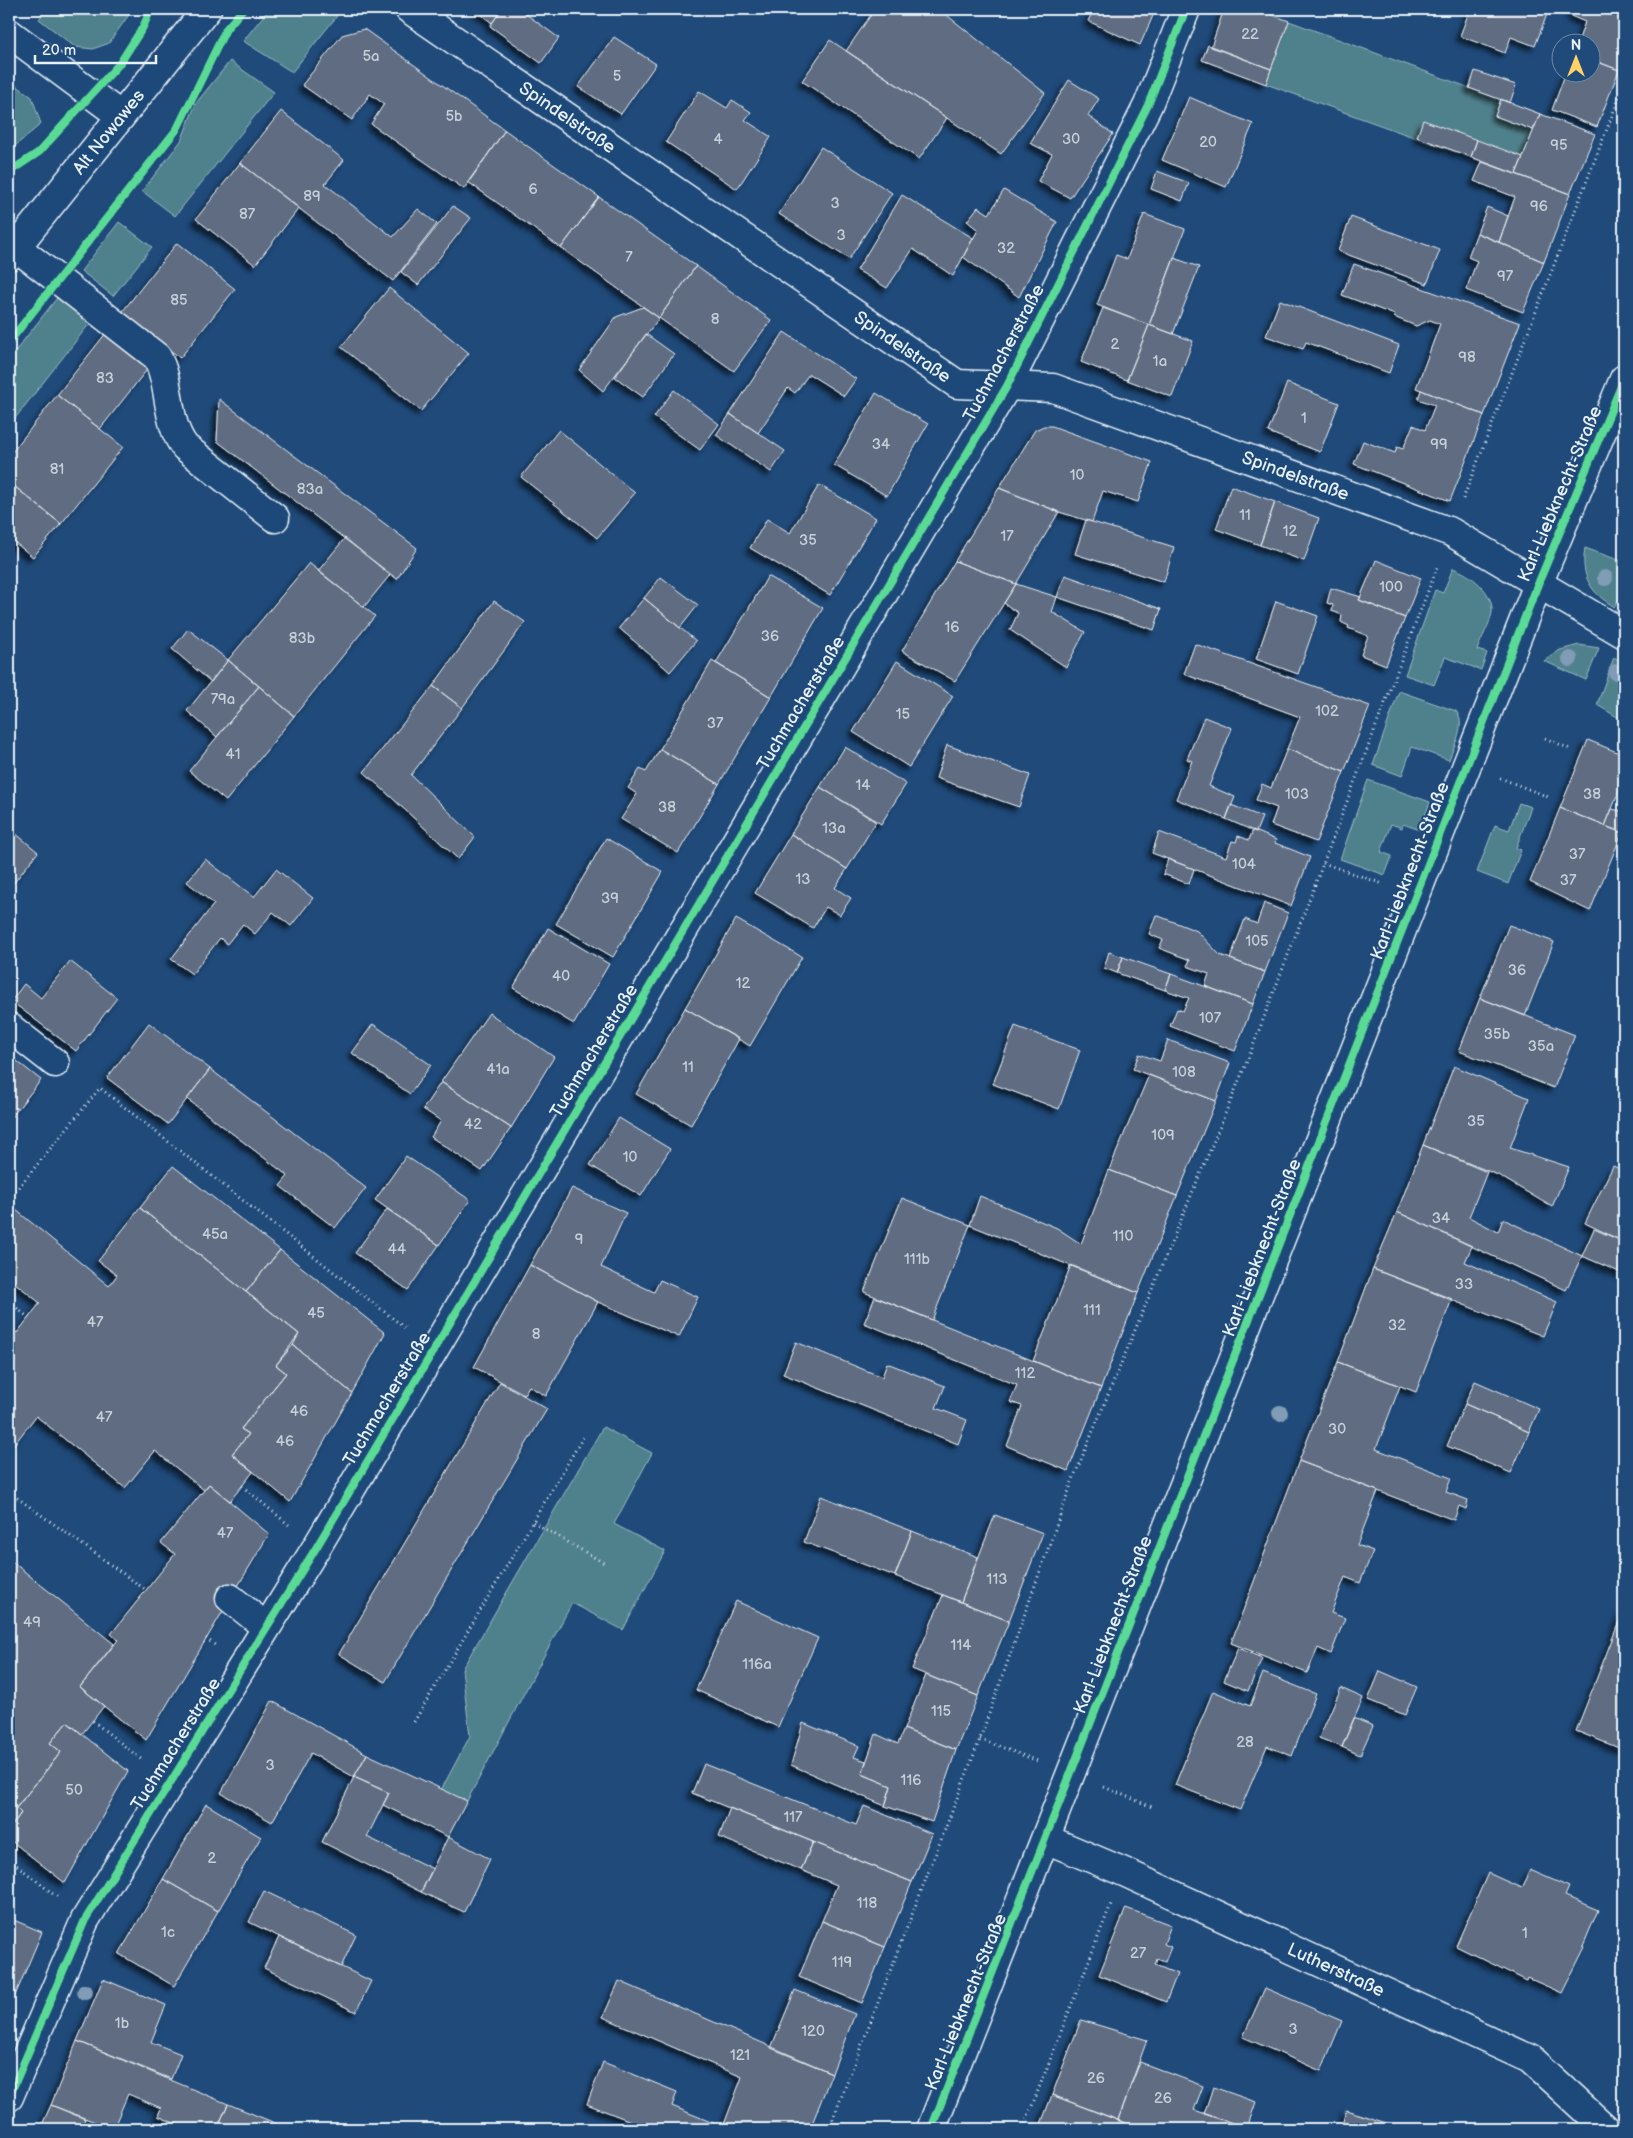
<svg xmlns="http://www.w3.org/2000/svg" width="1633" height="2138" viewBox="0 0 1633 2138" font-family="'Balsamiq Sans',sans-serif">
<defs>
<filter id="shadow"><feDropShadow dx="-4.5" dy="4.5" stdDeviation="2.5" flood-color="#0009"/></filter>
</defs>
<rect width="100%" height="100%" fill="#1f4a7a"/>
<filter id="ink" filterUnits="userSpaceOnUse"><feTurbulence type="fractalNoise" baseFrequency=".02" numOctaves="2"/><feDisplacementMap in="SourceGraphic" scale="10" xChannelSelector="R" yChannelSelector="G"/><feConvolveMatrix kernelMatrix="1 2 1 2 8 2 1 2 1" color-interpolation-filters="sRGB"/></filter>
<g filter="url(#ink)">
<!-- green -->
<path fill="#50818c" stroke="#9cb9c2" d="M47 9H133L109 43 93 49 75 47 39 19Z
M269 9H321L337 16 292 72 243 41Z
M1289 21 1540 114 1516 174 1266 84Z
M230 61 274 92 175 216 142 191 181 141 196 103Z
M9 80 32 97 41 124 9 151Z
M119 222 152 247 113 296 81 271Z
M64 289 97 314 9 426V359Z
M1585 548 1624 562V585L1615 607C1591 594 1580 576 1585 548Z
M1453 568C1470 574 1494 591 1492 613 1490 624 1481 639 1477 650L1487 653 1481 670 1445 657 1434 685 1405 675 1435 590 1443 593Z
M1579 645 1599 648 1586 680 1544 661 1560 650Z
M1614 657 1624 663V721L1597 705Z
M1399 691 1456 711C1467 724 1454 745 1449 760L1412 747 1402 776 1373 765Z
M1368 780 1430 802 1420 830 1403 824 1402 828 1391 824 1381 852 1392 856 1385 875 1340 859Z
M1519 803 1531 807 1516 848 1521 850 1508 884 1477 872 1495 825 1509 830Z
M603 1427 652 1453 614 1524 665 1551 623 1630 572 1603 467 1801 441 1790 470 1736 462 1669Z"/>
<!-- building -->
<path fill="#616c81" stroke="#e8f1f8" filter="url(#shadow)" d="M474 9H502L492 23Z
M502 9H519L559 38 541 63 490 26Z
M875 9H939L1045 93 1001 154 846 51Z
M1094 9H1156L1140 45 1088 21Z
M1224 9H1257L1289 21 1271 69 1211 47Z
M1470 9H1549L1535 46 1511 37 1505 53 1460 36Z
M1574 9H1624V57L1619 70 1590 59V42H1578L1585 22 1571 16Z
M364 29 505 130 464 189 371 124 384 104 370 94 352 120 302 85 342 35Z
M614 37 656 64 621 114 578 87Z
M830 40 947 118 919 159 802 81Z
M1208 45 1271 69 1266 84 1202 60Z
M1590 59 1619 70 1597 127 1552 110 1566 72H1590Z
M1475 71 1516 85 1510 103 1469 88Z
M1069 80 1099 99 1088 116 1113 134 1070 198 1038 181 1052 154 1030 143Z
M699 91 727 108 732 100 751 112 745 120 771 137 737 189 666 142Z
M1189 97 1253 124 1226 187 1162 160Z
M1501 99 1540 114 1533 130 1495 116Z
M281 111 344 160 325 184 393 237 418 209 437 224 393 281 240 163Z
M1540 114 1595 134 1570 194 1516 174Z
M1423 120 1477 140 1471 157 1417 137Z
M505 130 599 197 561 248 468 182Z
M1477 140 1523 157 1516 174 1471 157Z
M821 147 892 193 849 259 779 214Z
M1482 162 1570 194 1544 262 1499 242 1515 197 1474 181Z
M240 163 299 208 255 265 196 219Z
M1157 171 1189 183 1182 201 1151 189Z
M1004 190 1057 222 1019 297 963 257 978 230 967 221 978 207 989 214Z
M902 195 973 238 953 276 913 249 887 288 857 270Z
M599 197 696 266 659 318 561 248Z
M453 206 471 218 418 285 401 272Z
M1487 207 1508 216 1499 242 1477 233Z
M1144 214 1185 229 1149 325 1097 305 1116 255 1127 259Z
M1351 217 1440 250 1427 284 1338 251Z
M1477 233 1544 262 1523 312 1466 290 1477 261 1468 257Z
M177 243 235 289 180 358 122 312Z
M1174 258 1199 267 1173 334 1149 325Z
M1354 264 1520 323 1484 415 1416 388 1440 324 1430 320 1416 326 1394 317 1395 315 1342 295Z
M696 266 771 320 734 371 659 318Z
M389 288 469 353 421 411 341 347Z
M1280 300 1399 345 1389 373 1306 342 1303 349 1266 336Z
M643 307 659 318 603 391 579 370 616 317Z
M1103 308 1149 325 1127 380 1081 362Z
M1149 325 1193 341 1172 397 1127 380Z
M110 328 153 362 100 429 57 395Z
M784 332 856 379 844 396 809 374 795 393 788 388 758 433 730 414Z
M646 334 674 354 643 397 615 377Z
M1287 383 1339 403 1320 452 1268 432Z
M674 390 719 424 700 450 654 417Z
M1421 390 1484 415 1450 501 1354 464 1363 441 1395 453 1397 447 1403 449 1413 425 1425 430 1435 405 1418 399Z
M876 393 928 424 887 496 834 465Z
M57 395 123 447 61 524 9 482V456Z
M219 399 417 548 397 579 217 441Z
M730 414 785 451 771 472 716 435Z
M1044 426H1052L1152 462 1138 502 1103 491 1092 522 1059 512 999 488 1035 430Z
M559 430 635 493 597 538 521 477Z
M9 482 61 524 33 557 9 538Z
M819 485 876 518 830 595 750 548 767 519 790 533Z
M1231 486 1275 502 1260 545 1216 529Z
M999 488 1059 512 1016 584 955 561Z
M1275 502 1319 518 1304 561 1260 545Z
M1086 520 1174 547 1164 582 1075 554Z
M345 538 390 575 364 607 318 571Z
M1376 560 1421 578 1405 618 1359 600Z
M955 561 1016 584 955 681 902 651Z
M309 563 375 616 294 716 228 660Z
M1065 575 1161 609 1154 630 1057 597Z
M768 576 823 608 771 697 716 663Z
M661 577 698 605 680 628 644 598Z
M1016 584 1057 597 1052 612 1085 632 1066 667 1010 630 1018 613 1004 603Z
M1331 588 1361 597 1359 600 1405 618 1386 665 1361 655 1368 636 1348 628 1349 626 1341 622 1342 615 1332 611 1333 605 1327 603Z
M644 598 696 641 670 672 619 628Z
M494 601 525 622 462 708 433 686Z
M1276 601 1318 616 1298 674 1256 659Z
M188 629 228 660 211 682 172 649Z
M1195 644 1370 706 1344 772 1287 749 1300 717 1184 674Z
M228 660 259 686 217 737 187 711Z
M712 661 771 697 719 784 660 749Z
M897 661 953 696 909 767 853 732Z
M259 686 294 716 226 801 189 771Z
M433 686 462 708 411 775 475 837 458 859 364 772Z
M1204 717 1232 728 1209 786 1235 797 1226 819 1176 799 1192 761 1187 759Z
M1588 740 1624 755V779L1605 826 1560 808Z
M947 745 1030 775 1019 807 936 778Z
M845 747 906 784 881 824 820 787Z
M660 749 719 784 678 853 621 819 637 794 628 788 640 769 646 772Z
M1287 749 1344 772 1316 842 1271 825 1277 808 1256 800 1262 784 1271 788Z
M820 787 876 822 847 869 791 834Z
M1231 805 1262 817 1256 832 1226 819Z
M1623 805 1624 806V833L1605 826 1612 809 1620 811Z
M1560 808 1622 833 1590 911 1530 882Z
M9 828 38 852 9 889Z
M1253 830 1276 840 1275 843 1310 857 1291 906 1152 853 1159 832 1226 857 1232 841 1236 842 1238 836 1249 840Z
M791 834 847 869 835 888 851 898 840 915 826 907 813 928 755 893Z
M606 838 663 872 613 957 556 924Z
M205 859 254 897 276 869 313 898 291 926 273 912 255 934 243 924 227 944 220 938 192 974 171 959 214 904 187 882Z
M1168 859 1194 869 1189 884 1163 874Z
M1264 903 1288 913 1265 972 1230 959 1245 919 1257 924Z
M1156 915 1197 931 1220 955 1265 972 1253 1004 1205 986 1209 974 1187 966 1190 960 1159 948 1163 940 1149 934Z
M736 919 802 957 750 1046 685 1008Z
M1509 925 1554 942 1525 1016 1480 998Z
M548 928 609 964 574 1024 513 988Z
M1109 952 1123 957 1117 973 1104 968Z
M1123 957 1171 974 1165 990 1117 973Z
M70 961 117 998 76 1051 11 1001 24 984 41 998Z
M1171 974 1253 1004 1235 1051 1170 1026 1177 1009 1183 1011 1189 998 1165 990Z
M1480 998 1575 1035 1554 1088 1459 1051Z
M685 1008 739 1039 691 1125 636 1094Z
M489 1013 554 1057 511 1128 441 1082Z
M149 1023 210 1069 168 1124 107 1078Z
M373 1024 431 1065 410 1094 352 1053Z
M1015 1026 1080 1050 1059 1109 993 1084Z
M1168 1040 1230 1063 1216 1101 1133 1069 1139 1054 1160 1061Z
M9 1055 41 1080 9 1120Z
M1454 1066 1529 1098 1510 1148 1569 1167 1552 1207 1498 1175 1423 1145Z
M210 1069 366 1188 335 1228 280 1186 288 1176 187 1099Z
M1149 1075 1216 1101 1177 1196 1109 1170Z
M441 1082 511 1128 482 1171 431 1137 441 1121 423 1109Z
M619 1118 670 1149 641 1196 590 1165Z
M1423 1145 1487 1172 1469 1217 1498 1232 1503 1219 1582 1256 1566 1290 1397 1212Z
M406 1156 470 1200 439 1245 375 1200Z
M173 1166 280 1250 246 1292 140 1208Z
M1613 1166 1624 1171V1242L1585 1223Z
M1109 1170 1177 1196 1138 1293 970 1225 980 1196 1057 1228 1081 1244Z
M572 1188 626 1213 601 1267 654 1292 660 1280 698 1297 679 1337 598 1302 530 1265Z
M902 1198 970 1225 932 1320 864 1292Z
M140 1208 299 1334 276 1365 286 1373 241 1429 249 1434 232 1454 253 1472 230 1501 209 1484 204 1490 155 1451 125 1488 36 1416 9 1451V1326L17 1333 40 1303 9 1278V1219L16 1210 109 1286 117 1275 98 1261Z
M387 1209 439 1245 408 1290 355 1253Z
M1397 1212 1472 1246 1465 1262 1557 1302 1543 1336 1373 1269Z
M1594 1229 1624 1242V1274L1582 1256Z
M280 1250 385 1333 352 1393 293 1345 299 1334 246 1292Z
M530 1265 598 1302 546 1396 529 1386 524 1394 474 1367Z
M1071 1265 1138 1293 1101 1388 1033 1361Z
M1373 1269 1452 1299 1416 1392 1338 1362Z
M875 1297 1101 1388 1068 1471 1007 1446 1022 1406 1010 1402 1017 1385 864 1323Z
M796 1342 882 1377 887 1363 945 1386 936 1408 967 1420 958 1444 783 1374Z
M293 1345 352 1393 290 1502 232 1454 249 1434 241 1429 286 1373 276 1365Z
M1338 1362 1400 1386 1376 1449 1451 1478 1446 1492 1468 1500 1466 1509 1459 1506 1454 1520 1299 1461Z
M1475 1381 1539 1409 1529 1432 1465 1404Z
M500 1382 547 1409 385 1682 339 1654Z
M1465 1404 1529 1432 1511 1473 1447 1446Z
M1299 1461 1378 1491 1357 1545 1373 1551 1360 1583 1345 1577 1331 1613 1345 1618 1331 1654 1318 1648 1307 1673 1231 1643Z
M209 1484 269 1534 146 1740 80 1687 118 1640 111 1634 175 1554 161 1543Z
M821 1496 912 1531 895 1576 804 1542Z
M995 1515 1043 1533 1009 1621 961 1602Z
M912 1531 978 1557 961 1602 895 1576Z
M9 1559 114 1644 80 1687 104 1706 82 1734 67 1722 50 1743 61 1752 16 1808 21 1813 9 1830Z
M943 1595 1009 1621 978 1696 912 1669Z
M736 1601 818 1638 778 1727 696 1690Z
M1624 1609V1750L1576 1731Z
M1238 1648 1262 1658 1248 1691 1224 1681Z
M1380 1671 1417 1687 1405 1715 1368 1700Z
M1263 1673 1316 1694 1292 1756 1267 1746 1240 1810 1175 1785 1213 1691 1250 1706Z
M926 1675 978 1696 956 1750 904 1729Z
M1341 1688 1363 1698 1342 1747 1319 1738Z
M272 1701 367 1754 354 1777 311 1753 272 1822 221 1793Z
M1354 1718 1373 1726 1360 1755 1342 1747Z
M67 1722 128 1771 65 1883 9 1839V1830L21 1813 16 1808 61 1752 50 1743Z
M803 1723 859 1746 854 1757 866 1761 862 1774 891 1786 885 1806 791 1765Z
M904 1729 956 1750 932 1822 885 1806 891 1786 862 1774 876 1734 898 1744Z
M367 1754 467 1801 448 1837 383 1805 389 1793 354 1777Z
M704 1764 856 1825 864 1806 932 1834 912 1882 692 1793Z
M354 1777 389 1793 367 1837 433 1869 421 1892 322 1842Z
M206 1804 261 1837 218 1911 163 1879Z
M730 1808 813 1842 801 1870 719 1837Z
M448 1837 490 1859 464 1912 421 1892Z
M813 1842 912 1882 885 1947 822 1921 837 1885 801 1870Z
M1530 1870 1569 1887 1565 1896 1598 1910 1583 1946 1585 1947 1562 1993 1528 1978 1527 1981 1456 1946 1488 1873 1521 1888Z
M163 1879 218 1911 174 1986 119 1954Z
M264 1891 356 1935 341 1967 249 1922Z
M1126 1908 1171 1925 1164 1944 1171 1947 1165 1962 1157 1959 1155 1965 1177 1974 1166 2002 1099 1975Z
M9 1918 42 1932 9 2010Z
M822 1921 885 1947 862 2003 799 1977Z
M279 1937 371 1981 356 2012 264 1968Z
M103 1979 166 2005 151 2042 181 2054 171 2079 77 2041Z
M619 1981 832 2073 810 2129H651L587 2104 603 2062 677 2092 672 2106 723 2127 742 2077 603 2017Z
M1265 1988 1342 2021 1321 2071 1243 2037Z
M795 1990 855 2014 832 2073 771 2048Z
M1081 2020 1147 2040 1118 2120 1052 2095Z
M77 2041 228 2104 217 2129H188L158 2116 161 2108 128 2094 113 2129 51 2105Z
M1140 2062 1203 2086 1194 2110 1251 2129H1142L1118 2120Z
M1213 2087 1256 2102 1247 2128 1204 2114Z
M1052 2095 1135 2127 1134 2129H1039Z
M228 2104 290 2129H217Z
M51 2105 85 2119 81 2129H40Z
M1346 2110 1405 2129H1341Z"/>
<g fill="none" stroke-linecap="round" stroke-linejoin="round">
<defs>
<g id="minor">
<path id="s1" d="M409 9 957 384 1053 388 1451 532 1624 634"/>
<path d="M9 33 121 116"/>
<path d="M16 247 157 357C172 385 165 422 185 447L275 518"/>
<path id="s2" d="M9 256 207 9"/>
<path d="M9 1027 55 1063"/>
<path d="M230 1598 266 1627"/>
<path id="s3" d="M1046 1839 1124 1872 1530 2059 1606 2129"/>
<path d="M9 2097 85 1920 316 1548 1007 386 1148 105 1186 9"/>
<path d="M931 2129 1538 584 1624 379"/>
</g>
</defs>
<!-- minor casing -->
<use href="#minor" stroke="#e8f1f8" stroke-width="31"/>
<!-- path -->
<path stroke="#e8f1f8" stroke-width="3" stroke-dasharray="1 4" stroke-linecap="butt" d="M1463 499 1624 85
M1545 738 1570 749
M1500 778 1551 798
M1323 863 1383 884
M9 1199 100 1088 405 1328
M9 1302 29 1318
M242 1486 289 1525
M9 1492 146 1590
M533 1522 604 1563
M206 1638 216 1646
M93 1721 142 1760
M414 1722 585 1434
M980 1739 1038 1761
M1104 1787 1152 1807
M9 1859 57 1897
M829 2129 980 1739 1073 1479 1248 1059 1438 565
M1023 2129 1111 1904"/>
<!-- minor -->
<use href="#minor" stroke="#1f4a7a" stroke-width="28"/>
<defs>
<path id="cycleway" d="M9 172 39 152 120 63 143 27 151 9
M9 342 177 129 226 29 243 9
M9 2097 85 1920 316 1548 1007 386 1148 105 1186 9
M931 2129 1538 584 1624 379"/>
</defs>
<!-- cycleway casing -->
<use href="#cycleway" stroke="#1f4a7a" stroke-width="11"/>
<!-- cycleway -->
<use href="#cycleway" stroke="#5adb95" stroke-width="8"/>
</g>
<!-- trees -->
<g fill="#819cb6">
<circle cx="1605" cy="578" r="8"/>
<circle cx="1570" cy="659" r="8"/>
<circle cx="1616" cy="672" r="8"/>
<circle cx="1280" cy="1413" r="8"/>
<circle cx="85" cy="1992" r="8"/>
</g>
</g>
<g text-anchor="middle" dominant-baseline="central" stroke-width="4" stroke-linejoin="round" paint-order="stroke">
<!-- number labels -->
<g font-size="15" fill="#c6d0da">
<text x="1250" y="34">22</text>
<text x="371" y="56">5a</text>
<text x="617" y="76">5</text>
<text x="454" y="116">5b</text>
<text x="718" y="139">4</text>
<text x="1071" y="139">30</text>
<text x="1208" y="142">20</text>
<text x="1559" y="145">95</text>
<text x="533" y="189">6</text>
<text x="312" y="196">89</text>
<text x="835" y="203">3</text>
<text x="1539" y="206">96</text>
<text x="247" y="214">87</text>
<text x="841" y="235">3</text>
<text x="1006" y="248">32</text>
<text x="629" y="257">7</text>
<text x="1505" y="276">97</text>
<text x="179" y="300">85</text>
<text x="715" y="319">8</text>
<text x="1115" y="344">2</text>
<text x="1467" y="357">98</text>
<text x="1160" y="361">1a</text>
<text x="105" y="378">83</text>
<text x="1304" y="418">1</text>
<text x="881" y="444">34</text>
<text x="1439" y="444">99</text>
<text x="57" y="469">81</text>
<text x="1077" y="475">10</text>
<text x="310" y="489">83a</text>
<text x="1245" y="515">11</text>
<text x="1290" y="531">12</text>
<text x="1007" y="536">17</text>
<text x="808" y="540">35</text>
<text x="1391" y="587">100</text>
<text x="952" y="627">16</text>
<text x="770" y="636">36</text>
<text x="302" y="638">83b</text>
<text x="223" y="699">79a</text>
<text x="1327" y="711">102</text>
<text x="903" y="714">15</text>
<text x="715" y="723">37</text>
<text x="233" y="754">41</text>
<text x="863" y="785">14</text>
<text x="1297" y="794">103</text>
<text x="1592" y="794">38</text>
<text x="667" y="807">38</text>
<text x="834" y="828">13a</text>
<text x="1577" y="854">37</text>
<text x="1244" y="864">104</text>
<text x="803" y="879">13</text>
<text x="1568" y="880">37</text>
<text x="610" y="898">39</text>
<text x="1257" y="941">105</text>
<text x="1517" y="970">36</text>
<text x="561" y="976">40</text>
<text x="743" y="983">12</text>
<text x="1210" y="1018">107</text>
<text x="1497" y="1034">35b</text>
<text x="1541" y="1046">35a</text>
<text x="688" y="1067">11</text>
<text x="498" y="1069">41a</text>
<text x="1184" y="1072">108</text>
<text x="1476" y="1121">35</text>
<text x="473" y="1124">42</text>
<text x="1163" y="1135">109</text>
<text x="630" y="1157">10</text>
<text x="1441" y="1218">34</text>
<text x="215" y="1234">45a</text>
<text x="1123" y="1236">110</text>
<text x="579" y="1239">9</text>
<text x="397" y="1249">44</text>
<text x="917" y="1259">111b</text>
<text x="1464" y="1284">33</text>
<text x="1092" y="1310">111</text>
<text x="316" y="1313">45</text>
<text x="95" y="1322">47</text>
<text x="1397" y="1325">32</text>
<text x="536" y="1334">8</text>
<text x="1025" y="1373">112</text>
<text x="299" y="1411">46</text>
<text x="104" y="1417">47</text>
<text x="1337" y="1429">30</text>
<text x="285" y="1441">46</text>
<text x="225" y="1533">47</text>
<text x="997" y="1579">113</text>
<text x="32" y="1622">49</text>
<text x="961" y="1645">114</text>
<text x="757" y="1664">116a</text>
<text x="941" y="1711">115</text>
<text x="1245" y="1742">28</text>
<text x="270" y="1765">3</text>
<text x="911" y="1780">116</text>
<text x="74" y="1790">50</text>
<text x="793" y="1817">117</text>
<text x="212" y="1858">2</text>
<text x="867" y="1903">118</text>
<text x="168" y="1932">1c</text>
<text x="1525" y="1933">1</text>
<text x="1138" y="1953">27</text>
<text x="842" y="1962">119</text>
<text x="122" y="2023">1b</text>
<text x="1293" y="2029">3</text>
<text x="813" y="2031">120</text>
<text x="740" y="2055">121</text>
<text x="1096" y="2078">26</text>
<text x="1163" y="2098">26</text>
</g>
<!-- street labels -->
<g font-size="18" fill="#e8f1f8" stroke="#1f4a7a">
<text stroke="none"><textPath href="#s1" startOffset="192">Spindelstraße</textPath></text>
<text stroke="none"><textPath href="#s2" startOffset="159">Alt Nowawes</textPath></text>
<text stroke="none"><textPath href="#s1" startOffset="598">Spindelstraße</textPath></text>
<text transform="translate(1004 353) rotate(-62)">Tuchmacherstraße</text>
<text stroke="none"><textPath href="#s1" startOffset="1018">Spindelstraße</textPath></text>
<text transform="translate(1560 494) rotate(-67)">Karl-Liebknecht-Straße</text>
<text transform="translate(801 703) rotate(-59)">Tuchmacherstraße</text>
<text transform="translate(1410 871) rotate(-69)">Karl-Liebknecht-Straße</text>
<text transform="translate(594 1051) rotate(-59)">Tuchmacherstraße</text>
<text transform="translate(1262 1248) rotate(-69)">Karl-Liebknecht-Straße</text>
<text transform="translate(387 1399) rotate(-59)">Tuchmacherstraße</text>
<text transform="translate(1113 1625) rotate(-69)">Karl-Liebknecht-Straße</text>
<text transform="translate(176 1744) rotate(-58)">Tuchmacherstraße</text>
<text stroke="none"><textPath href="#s3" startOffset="318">Lutherstraße</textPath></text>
<text transform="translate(966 2002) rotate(-68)">Karl-Liebknecht-Straße</text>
</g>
</g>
<!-- margin -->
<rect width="1633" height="2138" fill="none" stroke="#1f4a7a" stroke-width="30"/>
<rect x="15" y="15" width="1603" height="2108" fill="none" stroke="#e8f1f8" stroke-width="2" filter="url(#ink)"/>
<!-- north arrow -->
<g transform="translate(1576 58)"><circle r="24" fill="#1f4a7a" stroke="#6f8dac"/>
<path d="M0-4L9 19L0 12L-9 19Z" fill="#ffd166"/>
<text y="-8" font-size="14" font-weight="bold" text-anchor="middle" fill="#e8f1f8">N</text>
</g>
<!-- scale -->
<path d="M35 55v8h121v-8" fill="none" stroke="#e8f1f8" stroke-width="2.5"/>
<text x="42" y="55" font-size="15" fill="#e8f1f8" stroke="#1f4a7a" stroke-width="4" paint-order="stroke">20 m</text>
</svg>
